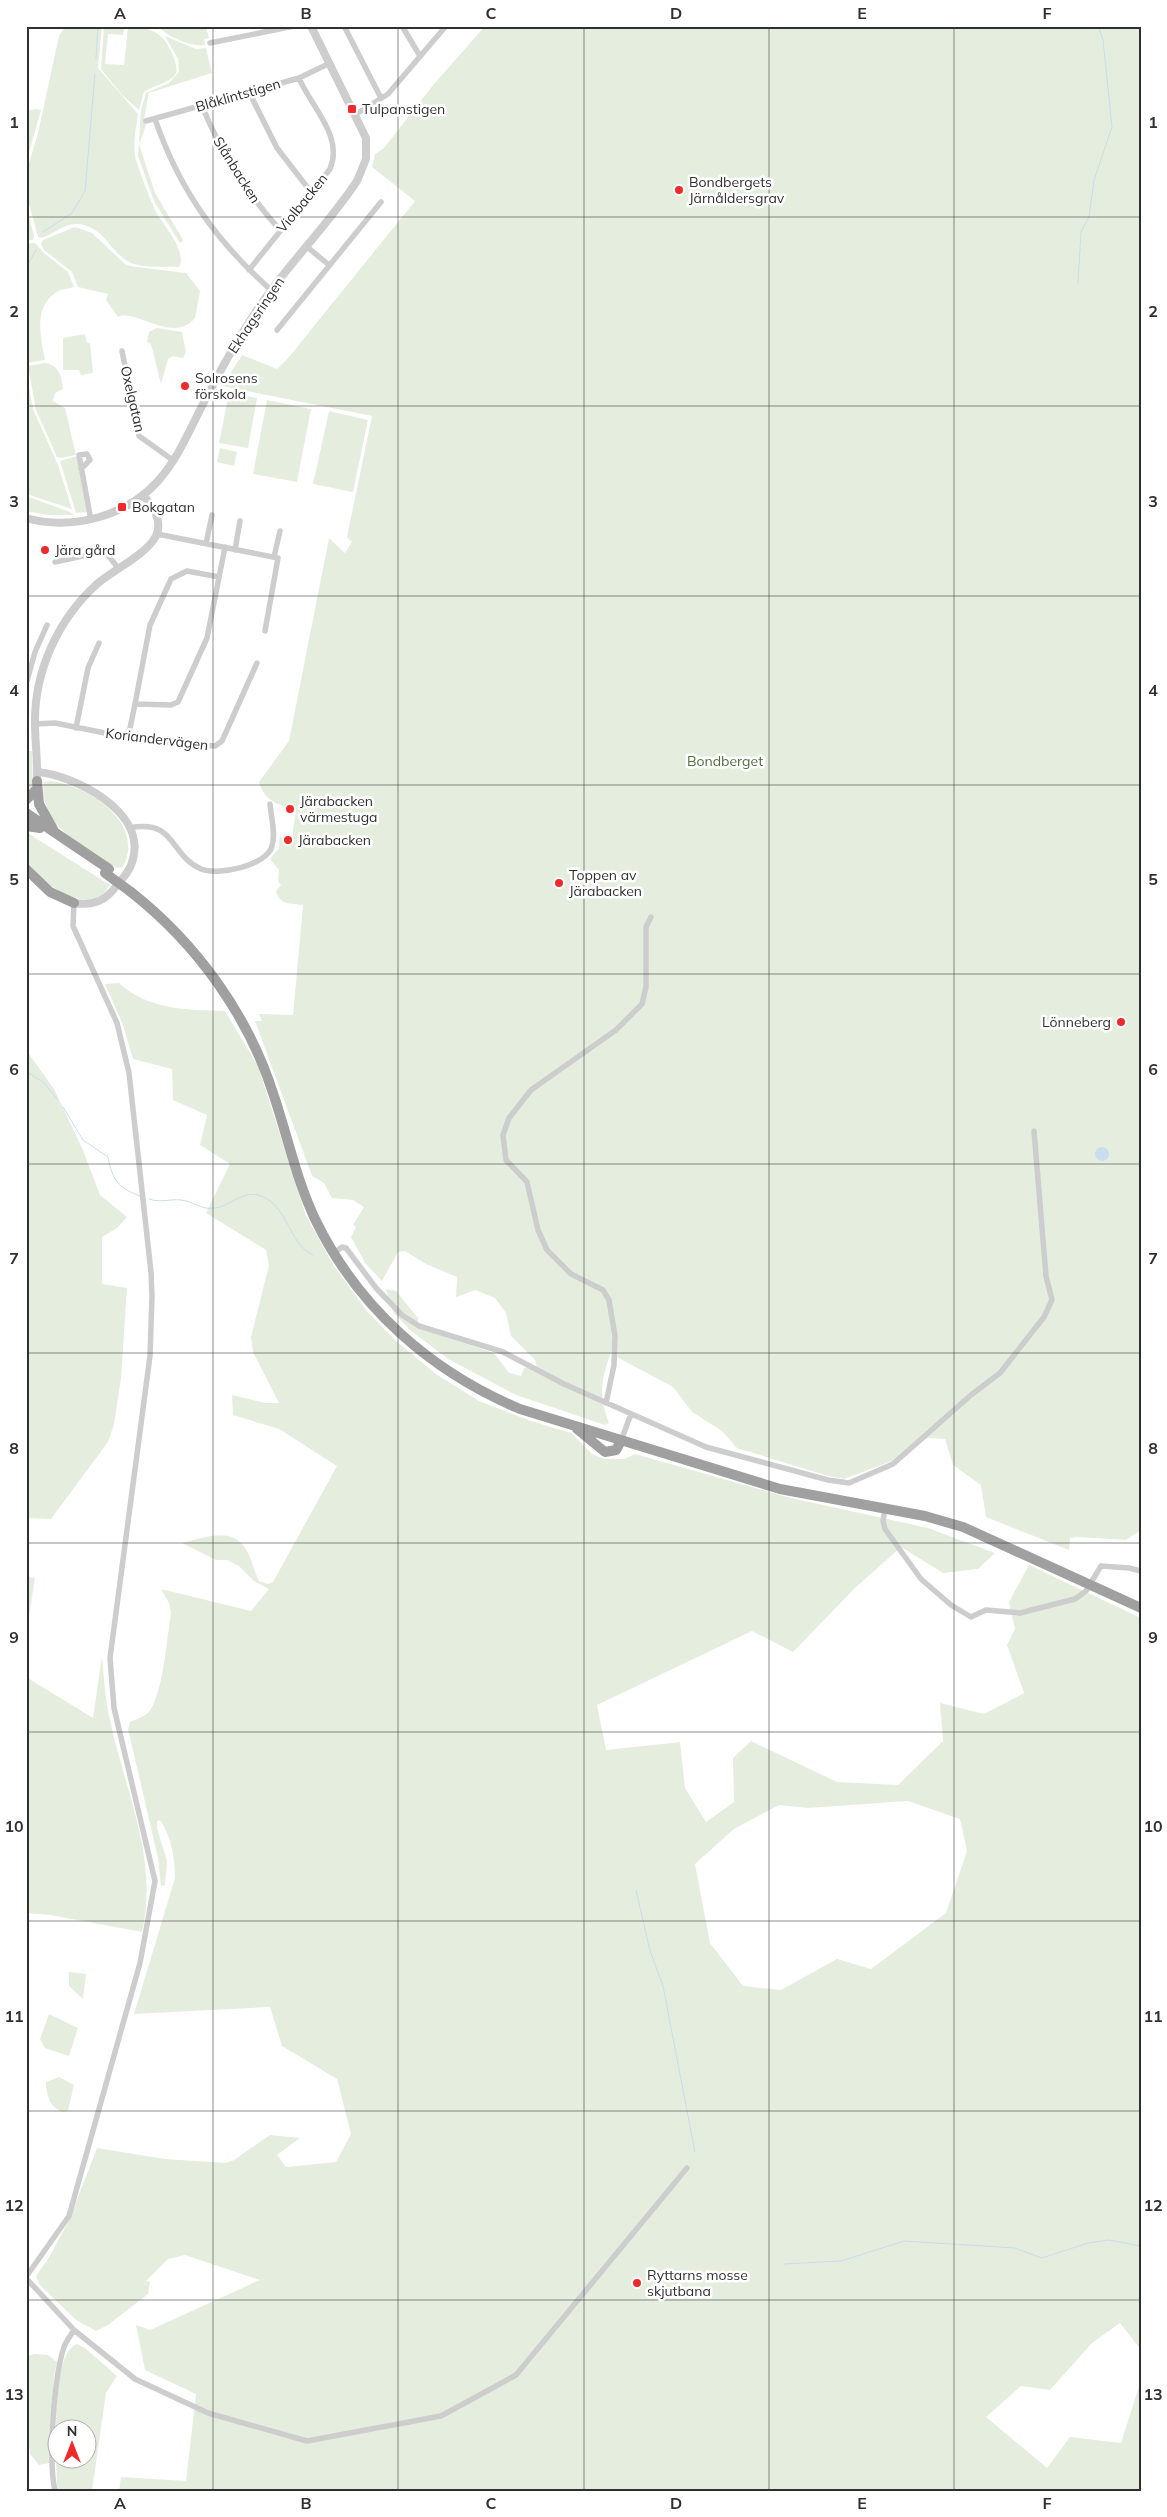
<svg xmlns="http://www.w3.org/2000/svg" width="1167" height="2517" viewBox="0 0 1167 2517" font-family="Mulish,sans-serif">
<rect width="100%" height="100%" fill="#fff"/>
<!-- green -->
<path fill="#e5eede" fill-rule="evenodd" d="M66 26H102L98 68 138 114C136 129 132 145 136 160 141 176 148 194 155 210 162 224 188 251 179 267 163 266 144 269 129 262 112 253 104 230 84 225 64 219 48 241 38 237L26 193V173L38 133 59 36Z
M104 26H125L123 35 108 34 105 64 124 65 128 26C138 26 148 28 158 34 166 39 181 65 175 75 168 84 153 85 144 92L139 110 122 95 101 69Z
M158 26H206L209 38 204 39 205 45C193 48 165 36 158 26Z
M485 26H1141V1530L1126 1540 1077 1537 1070 1538 1069 1550 986 1517 981 1485 953 1465 945 1439 928 1438 892 1461 844 1479 825 1475 737 1448 722 1431 692 1412 673 1387 615 1356 612 1350C601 1378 598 1395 609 1423L605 1425 516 1395 448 1359 410 1330 393 1312 386 1289 396 1291 418 1318V1328L494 1353 509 1373 521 1376 524 1368H537L535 1360 511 1336 506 1313 495 1298 475 1290 456 1297 457 1277 426 1264 405 1251 398 1252 382 1281 365 1263 351 1237 356 1227 353 1225 364 1207 353 1200 332 1198 324 1183 312 1176 255 1021H262L259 1014 293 1015 303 905C291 903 280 906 276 891L281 885 278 881 279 870 270 859 279 848 280 836 288 841 292 837 296 810C279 805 264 801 259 782L289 741 329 538 345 553 352 542 347 537 372 416 222 386 242 355 277 369 289 357 415 201 372 167 375 154 384 148 434 84Z
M165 36 196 49 206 48 212 73 149 93 144 119 146 125 139 144 155 193 182 238 183 241 180 243 154 201 138 156 141 110 146 93 169 83 179 72 178 59Z
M36 109 41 110 26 163V111Z
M26 204 34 236 33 240H26Z
M75 227 92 233 125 264 130 266 186 273 200 291 195 318C172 345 137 308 118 317L106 300 108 294 78 287 72 272 44 250 41 244 43 240Z
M26 243H35L45 254 68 272 74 287C68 289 60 289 55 293 33 309 41 338 45 360L26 363Z
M157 328 182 332 186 352 183 358 173 356 168 359 161 384 151 344 147 342 149 332Z
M85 334 87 343H90L93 373 81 375 79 370H63V338Z
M44 363C58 364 62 376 63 389L55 393 53 401 65 408 76 455 61 458 57 457 36 410 28 366Z
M26 372 33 409 58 465 72 509 26 494Z
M229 393 257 398 248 448 219 443Z
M267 400 311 409 297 482 253 474Z
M329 411 368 420 353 492 313 484Z
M220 448 237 452 234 466 217 462Z
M77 456 87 512 76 513 60 461Z
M26 496 70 512 74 515H48L26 511Z
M26 751H32L33 787 26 793Z
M51 781C89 786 146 823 123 867L117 868C85 848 38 825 44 782Z
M26 832 110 885C94 914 58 893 40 877 35 873 29 869 27 863 24 855 26 841 26 832Z
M119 983C148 1010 188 1010 225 1011L258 1066 306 1216 334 1266 366 1310 395 1340 436 1374 479 1401 531 1421 571 1433 592 1454 605 1459H624L635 1454 787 1497 928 1528 995 1553 978 1569 943 1573 901 1547 855 1588 793 1652 752 1631 597 1705 606 1750 680 1742 685 1788 706 1822 734 1802 733 1758 751 1741 837 1782 898 1785 943 1741 940 1703 984 1714 1024 1693 1007 1645 1015 1629 1009 1602 1029 1565 1141 1618V2350L1120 2323 1092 2343 1050 2390 1021 2386 986 2417 1047 2468 1070 2437 1121 2443 1141 2380V2491H119L121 2477 186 2481 196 2394 145 2370 136 2325 150 2330 260 2280 185 2255 168 2259 146 2281 150 2282 148 2294 108 2325 96 2331 76 2320 39 2284 36 2276 50 2256 69 2220 97 2148 165 2159 226 2163 234 2160 270 2135 300 2138 277 2155 286 2167 336 2162 351 2134 337 2079 282 2046 270 2007 134 2014 175 1878C175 1858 171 1836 160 1820L157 1821V1828L167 1861 165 1885 161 1886 158 1858 128 1729 130 1722C136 1719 143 1717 148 1713 163 1697 167 1636 171 1613L169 1603 161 1589 251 1611 269 1589 254 1581 239 1566 227 1560H216L182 1543C205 1538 232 1525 247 1551 252 1561 254 1571 259 1581L268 1584 273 1582 337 1466 279 1429 233 1415 232 1395 265 1403H279L253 1352 251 1337 269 1265 266 1250 206 1213 230 1164 200 1145 207 1115 173 1100 172 1069 133 1059 123 1025 105 984ZM908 1801 960 1819 967 1851 946 1913 871 1969 837 1959 781 1990 743 1986 710 1943 695 1864 734 1829 779 1805 808 1808Z
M26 1050 54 1089 83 1150 100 1195 127 1217 117 1228 102 1237V1284L127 1288 121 1378 114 1424 108 1442 51 1519 26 1518Z
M26 1577 35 1578 26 1635Z
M102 1656C104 1677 105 1699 110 1720 125 1791 159 1859 142 1932L50 1915 26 1913V1677L93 1718Z
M69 1972 86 1974 83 1999 69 1986Z
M49 2014 78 2028 69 2056 45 2048 40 2039Z
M59 2077 74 2085 68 2111 63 2112C50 2108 46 2095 46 2082Z
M77 2344 85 2348 117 2376 106 2393 92 2491H57C57 2464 49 2353 77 2344ZM58 2430H88V2460H58Z
M35 2354 48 2355 57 2362 54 2376 50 2463 39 2465 30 2454 29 2447 26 2448V2356Z"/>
<!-- water -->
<path fill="#c9ddef" d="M1095 1154a7 7 0 1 1 14 0a7 7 0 1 1-14 0Z"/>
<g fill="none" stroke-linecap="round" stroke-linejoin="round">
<!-- stream -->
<path stroke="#c9ddef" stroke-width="1" d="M96 59 98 26
M43 232 72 213 85 191 95 74
M26 268 36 250
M1078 283 1081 232 1089 217 1094 180 1112 127 1103 40 1098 26
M26 1071 44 1083 57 1099
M63 1107 83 1140 108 1157C112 1179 118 1188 140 1196
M149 1199C162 1204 173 1197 186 1201 197 1204 203 1210 215 1208 230 1206 242 1191 258 1195 289 1204 287 1243 313 1255
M636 1890 650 1951 663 1986 695 2152
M784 2264 841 2261 904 2241 1015 2248 1042 2258 1088 2243 1109 2240 1141 2246"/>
<!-- minor -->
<path stroke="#cdcdcd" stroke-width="5.5" d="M344 26 381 98
M402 26 420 56
M210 43 294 26
M249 92 277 148 311 192
M202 106C222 154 245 191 280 230
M356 114 388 94 446 26
M155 119C179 189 216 241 271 290
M146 121 299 78 328 64
M306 246 329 265
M249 270 330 169C344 136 311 107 299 78
M277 330 381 202
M122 351 139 436 174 461
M81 469 90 460 87 454 79 455 90 515 92 519
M157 534 278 558 265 631
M206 544 212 515
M235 550 240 521
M274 557 280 531
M55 562 101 552 108 555 118 568
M219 577 187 571 171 579 150 625 135 704 171 705 178 702 207 638 225 547
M27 681 35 652 47 625
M35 724 55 723 140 740 215 746 222 741 257 663
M76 728 88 668 99 643
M128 738 135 704
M129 828C177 819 168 854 201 869 217 876 267 866 272 846 276 834 271 817 270 804
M338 1250 342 1247 346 1248 376 1288 402 1315 419 1326 503 1352 564 1384 706 1447 828 1480 849 1483 893 1464 971 1395 1000 1373 1044 1317 1052 1300 1046 1276 1034 1131
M606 1403 614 1365 615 1336 609 1300 603 1290 571 1274 547 1250 538 1230 527 1182 506 1160 503 1135 509 1118 531 1090 616 1030 642 1004 646 987V927L651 917
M621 1441 631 1414
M885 1509 883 1521 885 1529 921 1579 951 1605 971 1617 986 1610 1020 1613 1075 1599 1086 1591 1101 1566 1129 1568 1141 1571
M26 2277 69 2216 140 1963 155 1881 114 1708 110 1658 150 1356 152 1296 151 1272 129 1073 117 1023 73 926 74 903
M26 2278 74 2330 135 2379 208 2413 307 2441 441 2416 516 2375 687 2168
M55 2491C48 2460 54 2377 64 2347 66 2341 71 2335 74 2330"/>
<!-- tertiary -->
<path stroke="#cdcdcd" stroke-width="8" d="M26 518C72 531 127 516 158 481 176 461 187 436 199 412 217 376 236 341 259 307 289 263 328 225 357 181L366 159V138L311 26
M38 772C75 776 146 811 133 859 131 869 124 877 117 885 106 901 93 906 74 903
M37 781C38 762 35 743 35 724 34 672 58 619 97 584 113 570 146 555 156 536 163 521 153 506 143 495"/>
<!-- trunk -->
<path stroke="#a0a0a0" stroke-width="10" d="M37 781 39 804 53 829
M26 800 36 790
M26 813 109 869
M26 826 40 828
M26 869 50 892 74 903
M131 892C197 944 249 1016 274 1096 288 1138 297 1182 316 1221 359 1309 432 1372 520 1409L780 1489 925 1516 963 1527 1141 1608
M577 1429 605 1452 616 1450 621 1441"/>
<!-- trunk-bridge -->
<path stroke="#a0a0a0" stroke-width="10" d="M105 873 131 892"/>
</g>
<!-- grid -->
<path fill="none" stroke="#303030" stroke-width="1" stroke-opacity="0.55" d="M213 26V2491M398 26V2491M584 26V2491M769 26V2491M954 26V2491M26 217H1141M26 406H1141M26 596H1141M26 785H1141M26 974H1141M26 1164H1141M26 1353H1141M26 1543H1141M26 1732H1141M26 1921H1141M26 2111H1141M26 2300H1141"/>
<!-- markers -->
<g fill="#f02a2a" stroke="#fff" stroke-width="2">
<rect x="347" y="104" width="10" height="10" rx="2.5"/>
<circle cx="679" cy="190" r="5"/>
<circle cx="185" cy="386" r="5"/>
<rect x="117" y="502" width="10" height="10" rx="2.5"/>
<circle cx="45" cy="550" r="5"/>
<circle cx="290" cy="809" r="5"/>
<circle cx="288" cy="840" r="5"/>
<circle cx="559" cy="883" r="5"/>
<circle cx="1121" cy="1022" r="5"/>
<circle cx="637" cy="2283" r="5"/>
</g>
<g text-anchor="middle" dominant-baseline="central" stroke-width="5" stroke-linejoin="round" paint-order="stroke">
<!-- street labels -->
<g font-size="14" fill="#303030" stroke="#fff">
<text transform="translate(238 95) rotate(-16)">Blåklintstigen</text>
<text transform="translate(237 170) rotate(58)">Slånbacken</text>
<text transform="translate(302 203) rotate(-51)">Violbacken</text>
<text transform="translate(256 315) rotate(-56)">Ekhagsringen</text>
<text transform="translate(133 399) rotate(77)">Oxelgatan</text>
<text transform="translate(157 739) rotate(7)">Koriandervägen</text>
</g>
<!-- poi labels -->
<g font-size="14" fill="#303030" stroke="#fff" text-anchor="start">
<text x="362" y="109">Tulpanstigen</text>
<text x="689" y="182">Bondbergets<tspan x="689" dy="16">Järnåldersgrav</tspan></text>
<text x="195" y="378">Solrosens<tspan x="195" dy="16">förskola</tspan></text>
<text x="132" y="507">Bokgatan</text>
<text x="55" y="550">Jära gård</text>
<text x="300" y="801">Järabacken<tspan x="300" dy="16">värmestuga</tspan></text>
<text x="298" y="840">Järabacken</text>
<text x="569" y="875">Toppen av<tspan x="569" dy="16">Järabacken</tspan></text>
<text x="1111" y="1022" text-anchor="end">Lönneberg</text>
<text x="647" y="2275">Ryttarns mosse<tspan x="647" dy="16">skjutbana</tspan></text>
</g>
<!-- park labels -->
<g font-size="14" fill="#4f6f3a" stroke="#fff">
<text x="725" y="761">Bondberget</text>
</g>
</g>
<!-- border -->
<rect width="1167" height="2517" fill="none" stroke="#ffffff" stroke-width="55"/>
<!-- north arrow -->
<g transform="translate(72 2444)"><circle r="24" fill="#ffffff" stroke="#acacac"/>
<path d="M0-4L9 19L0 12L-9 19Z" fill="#f02a2a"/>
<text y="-8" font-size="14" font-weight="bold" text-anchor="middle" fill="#303030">N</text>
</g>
<rect x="28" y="28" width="1112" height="2462" fill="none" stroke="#303030" stroke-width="2"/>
<g font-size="16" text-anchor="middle" font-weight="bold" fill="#303030">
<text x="120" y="19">A</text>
<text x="306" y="19">B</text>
<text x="491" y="19">C</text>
<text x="676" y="19">D</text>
<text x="862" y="19">E</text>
<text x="1047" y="19">F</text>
<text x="14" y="128">1</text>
<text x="1153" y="128">1</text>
<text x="14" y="317">2</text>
<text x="1153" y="317">2</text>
<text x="14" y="507">3</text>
<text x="1153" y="507">3</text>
<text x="14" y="696">4</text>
<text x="1153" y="696">4</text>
<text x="14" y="885">5</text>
<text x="1153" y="885">5</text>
<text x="14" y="1075">6</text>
<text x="1153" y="1075">6</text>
<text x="14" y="1264">7</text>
<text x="1153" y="1264">7</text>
<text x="14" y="1454">8</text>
<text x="1153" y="1454">8</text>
<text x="14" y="1643">9</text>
<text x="1153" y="1643">9</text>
<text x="14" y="1832">10</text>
<text x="1153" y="1832">10</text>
<text x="14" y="2022">11</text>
<text x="1153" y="2022">11</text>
<text x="14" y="2211">12</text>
<text x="1153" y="2211">12</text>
<text x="14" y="2400">13</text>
<text x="1153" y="2400">13</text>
<text x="120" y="2509">A</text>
<text x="306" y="2509">B</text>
<text x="491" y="2509">C</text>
<text x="676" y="2509">D</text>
<text x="862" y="2509">E</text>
<text x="1047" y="2509">F</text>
</g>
</svg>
